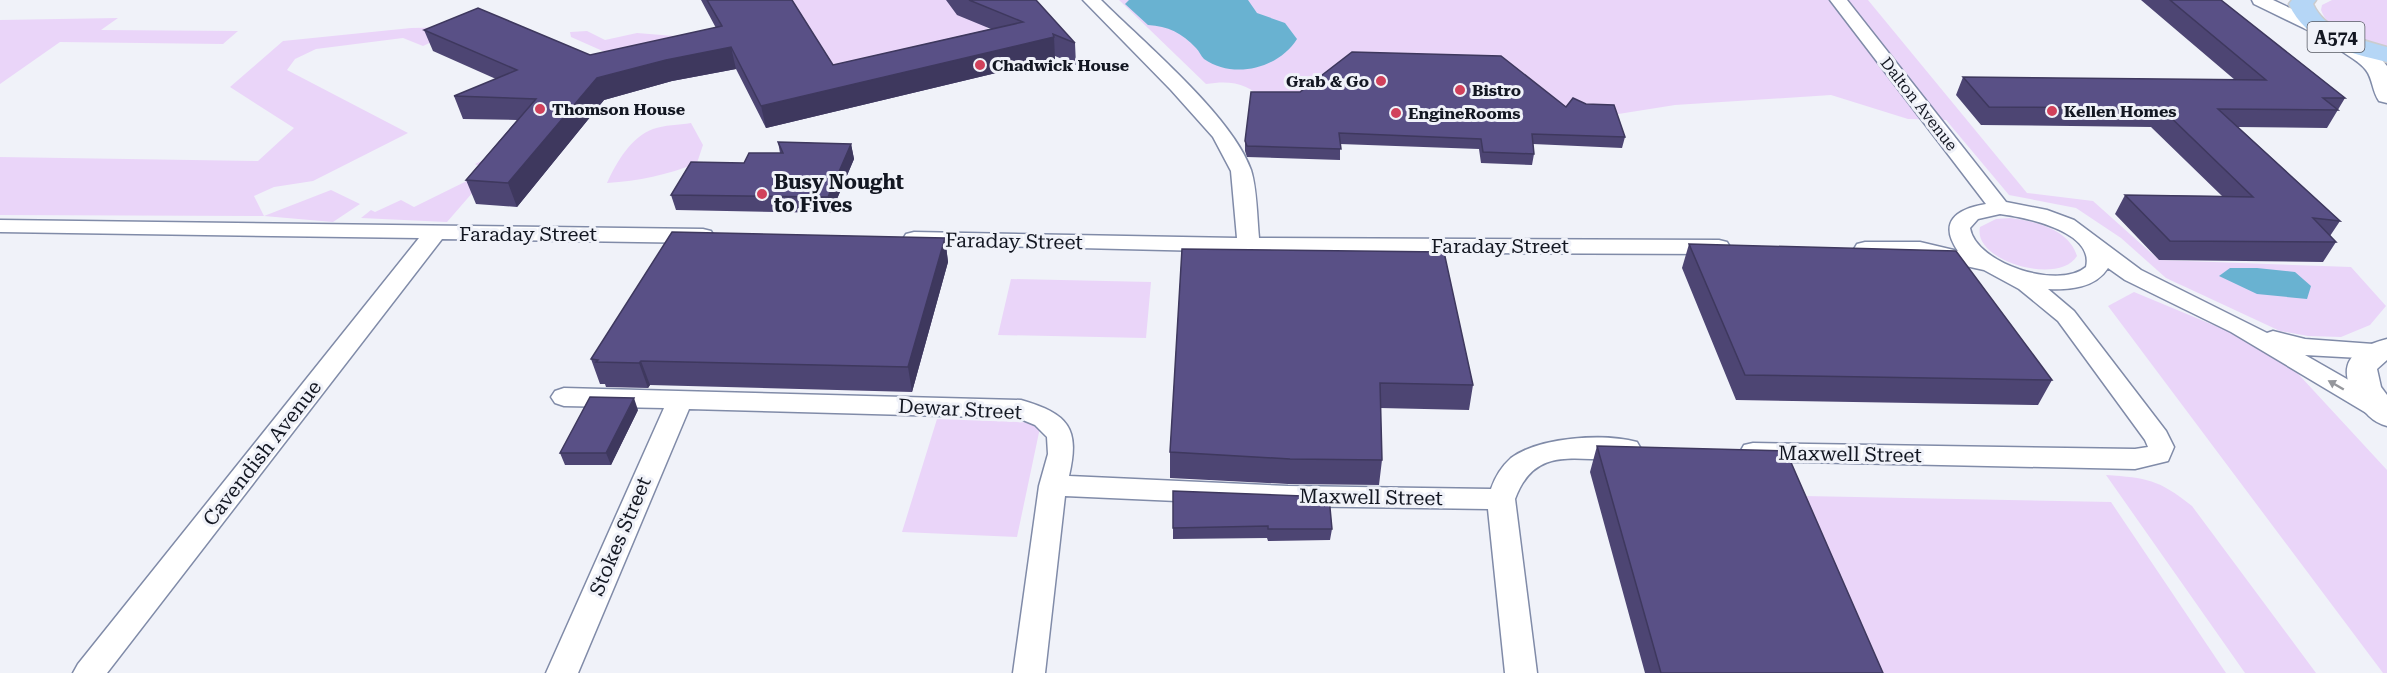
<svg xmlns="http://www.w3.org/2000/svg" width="2387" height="673" viewBox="0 0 2387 673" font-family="'Roboto Serif',serif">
<rect width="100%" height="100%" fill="#f0f2f9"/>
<!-- green -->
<path fill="#ead5f9" d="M791 0H947L977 16 1004 48 814 92Z
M1119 0H1868L2027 193 2093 201 2159 260 2351 267 2386 306 2370 325 2341 337 2308 336 2280 331 2166 278 2121 238 2076 208 2009 195 1946 120 1908 119 1831 95 1675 105 1612 115 1349 100 1265 102C1249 83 1231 80 1206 84Z
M2332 0H2387V49C2365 42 2329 34 2321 10L2322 5Z
M118 18 101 30 238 31 223 44 60 42 0 84V20Z
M464 27 423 46 403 38 316 49 295 59 287 70 408 133 313 181 274 187 254 196 264 216 331 190 360 204 333 222 264 216 0 215V157L258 161 294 128 230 87 283 41 411 28Z
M587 31 605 40 637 33 674 36 673 46 623 60 571 37 570 32Z
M691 123 703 145 697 163C667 175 639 181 607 183 616 163 631 137 653 129 664 125 679 125 691 123Z
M513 146 447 222 361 218 371 210 375 212 401 200 414 207 487 171 475 164Z
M2010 218C2034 221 2069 229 2077 256 2059 286 1972 261 1980 227L1996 219Z
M1011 279 1151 282 1146 338 998 335Z
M2134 292 2278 352 2387 470V673H2383L2108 306Z
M937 419 1041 423 1017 537 902 532Z
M2106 475C2147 478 2158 479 2192 506L2316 673H2245Z
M1804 496 2111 502 2226 673H1882Z"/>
<!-- water -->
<path fill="#69b2d1" d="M1129 0H1248L1257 13 1285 23 1297 39C1279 68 1234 80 1204 59 1201 56 1199 51 1196 48 1182 33 1168 26 1148 25L1125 4Z
M2230 268H2257L2295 272 2311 286 2307 299 2257 294 2219 276Z"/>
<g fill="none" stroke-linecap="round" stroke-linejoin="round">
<defs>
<path id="minor" d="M1083 0H1101C1143 42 1232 116 1251 170 1257 189 1257 218 1259 238L1719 240 1727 242 1730 247 1727 252 1719 254 1249 252 906 244 903 239 906 234 914 232 1237 238 1231 171 1213 137 1171 90Z
M1830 0H1847L2006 202 2047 210 2074 220 2141 270 2267 333 2273 331 2305 339 2387 345V357L2378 359 2305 355 2387 402V418L2382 420 2373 417 2231 332 2125 280 2108 268C2095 288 2070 290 2048 289L2074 311 2166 431 2174 447 2168 461 2135 469 1753 461 1744 459 1740 452 1744 445 1753 443 2135 449 2148 447 2145 440 2058 321 2019 289 1984 270 1920 256 1857 254 1854 249 1857 244 1865 242H1920L1958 251C1938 222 1956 209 1986 204ZM2000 214C2024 217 2095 231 2086 267 2059 290 1976 264 1970 228L1978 219Z
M2252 0H2273L2330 27 2333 31 2330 35H2318L2254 4Z
M0 220 703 229 711 231 714 236 711 241 703 243 442 239 107 673H73L78 664 419 238 0 232Z
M564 388 1021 400C1069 414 1080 428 1069 476L1288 486 1491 489C1495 477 1502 466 1511 458 1539 437 1604 433 1637 442L1641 449 1637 456C1590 469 1538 436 1515 499L1537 673H1505L1488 509 1288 506 1065 496 1045 673H1013L1039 486 1048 454 1047 437 1035 425 1018 418 689 409 578 673H546L664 408 564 406 555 403 551 397 555 391Z"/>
<path id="tertiary" d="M2339 32C2357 37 2376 52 2387 66V103L2379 101C2372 91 2373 79 2366 70 2356 57 2337 52 2328 39L2331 34Z
M2387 339V360L2377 369 2381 387 2387 395V426C2372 422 2364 412 2356 399 2335 364 2352 348 2387 339Z"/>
<path id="primary" d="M2292 0H2316L2313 4C2325 31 2361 40 2387 47V62C2350 53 2306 43 2289 4Z"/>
</defs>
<!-- minor casing -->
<use href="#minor" stroke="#808ba8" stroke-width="3"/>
<!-- tertiary casing -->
<use href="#tertiary" stroke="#808ba8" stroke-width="3"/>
<!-- primary casing -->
<use href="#primary" stroke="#cbccce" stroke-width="3"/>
<!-- minor -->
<use href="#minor" fill="#fff" fill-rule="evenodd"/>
<!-- tertiary -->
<use href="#tertiary" fill="#fff" fill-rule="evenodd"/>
<!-- primary -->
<use href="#primary" fill="#b5d6f6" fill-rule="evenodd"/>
</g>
<!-- wall -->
<path fill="#4d4573" d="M701 0H792L833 65 991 29 957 15 946 0H1036L1075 43 1076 65 1055 56V59L766 128 736 69 672 81 604 100 517 207 476 204 466 180 517 120 463 119 454 96 496 79 433 51 424 30 590 55 716 28Z
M2141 0H2221L2345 98 2327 128 2238 127 2340 221 2330 236 2336 242 2323 262 2159 260 2115 214 2125 195 2222 196 2151 127 1981 125 1956 95 1963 77 2235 80Z
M1566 107 1625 137 1622 148 1533 144 1534 154 1532 165 1481 163 1479 149 1340 144V160L1247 157 1245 151V141Z
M778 142 851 144 854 159 831 213 676 210 671 195 744 163 780 153Z
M945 238 948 262 912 392 650 385 648 388 606 387 605 384H600L591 359Z
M1689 244 2052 380 2038 405 1736 400 1682 268Z
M1182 249 1473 385 1469 410 1380 408 1382 460 1379 485 1288 484 1170 478V452Z
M638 410 611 465H565L560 453Z
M1597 446 1883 673H1645L1590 472Z
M1173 491 1332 529 1330 540 1268 541 1267 538 1173 539Z"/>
<!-- shaded-wall -->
<path fill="#3e385e" d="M1054 37 1055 59 766 128 761 106Z
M731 47 736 69 672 81 604 100 517 207 508 183 597 78 666 60Z
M851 144 854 159 831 213 828 197Z
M945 238 948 262 912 392 908 367Z
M641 361 650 385 648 388 639 363Z
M634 398 638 410 611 465 606 453Z"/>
<!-- building -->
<path fill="#595086" stroke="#3e385e" stroke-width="1.5" d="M707 0H792L833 65 1023 22 969 0H1036L1075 43 1053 34 1054 37 761 106 731 47 666 60 597 78 508 183 466 180 536 99 454 96 517 70 424 30 478 8 590 55 722 26Z
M2170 0H2221L2345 98H2323L2338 110 2218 109 2340 221 2313 218 2336 242 2170 241 2125 195 2253 197 2161 108 1989 107 1963 77 2266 80Z
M1352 52 1501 56 1566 107 1573 98 1586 104 1614 105 1625 137 1532 134 1534 154 1483 152 1481 139 1339 133 1341 149 1247 146 1245 141 1251 92H1300Z
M778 142 851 144 828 197 671 195 691 162 744 163 749 153H783Z
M672 232 945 238 908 367 641 361 639 363 596 362 598 360 591 359Z
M1689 244 1956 251 2052 380 1745 375Z
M1182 249 1444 252 1473 385 1380 383 1382 460 1290 459 1170 452Z
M590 397 634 398 606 453H560Z
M1597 446 1786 451 1883 673H1661Z
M1173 491 1329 497 1332 529H1268V526L1173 528Z"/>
<!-- one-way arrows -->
<defs><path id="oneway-solid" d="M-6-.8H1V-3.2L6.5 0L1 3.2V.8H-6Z" transform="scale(1.5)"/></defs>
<use fill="#95979c" href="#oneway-solid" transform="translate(2336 385) rotate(-150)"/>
<!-- markers -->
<g fill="#d1415b" stroke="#f0f2f9" stroke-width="2">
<circle cx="980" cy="65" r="6"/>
<circle cx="1381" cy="81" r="6"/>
<circle cx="1460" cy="90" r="6"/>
<circle cx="540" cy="109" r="6"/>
<circle cx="2052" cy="111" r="6"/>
<circle cx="1396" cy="113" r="6"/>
<circle cx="762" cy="194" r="6"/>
</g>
<g text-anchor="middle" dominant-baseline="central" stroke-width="6" stroke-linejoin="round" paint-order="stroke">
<!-- far-poi labels -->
<g font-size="16" font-weight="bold" fill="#131722" stroke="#f0f2f9" text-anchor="start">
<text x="992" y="65">Chadwick House</text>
<text x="1369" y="81" text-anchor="end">Grab &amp; Go</text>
<text x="1472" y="90">Bistro</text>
<text x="552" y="109">Thomson House</text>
<text x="2064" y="111">Kellen Homes</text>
<text x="1408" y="113">EngineRooms</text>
</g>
<!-- far-street labels -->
<g font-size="16" fill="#131722" stroke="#f0f2f9">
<text transform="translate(1919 104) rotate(52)">Dalton Avenue</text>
</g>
<!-- shield labels -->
<rect fill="#f0f2f9" stroke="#555962" stroke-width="1.5" x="2307.5" y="22" width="57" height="30" rx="4.5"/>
<g font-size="18" font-weight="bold" fill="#131722">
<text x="2336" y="37">A574</text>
</g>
<!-- poi labels -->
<g font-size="20" font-weight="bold" fill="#131722" stroke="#f0f2f9" text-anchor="start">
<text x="774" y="182">Busy Nought<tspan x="774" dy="23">to Fives</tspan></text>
</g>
<!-- street labels -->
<g font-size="20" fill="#131722" stroke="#f0f2f9">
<text x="528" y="234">Faraday Street</text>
<text transform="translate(1014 241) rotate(1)">Faraday Street</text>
<text x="1500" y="246">Faraday Street</text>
<text transform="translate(960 409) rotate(3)">Dewar Street</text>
<text transform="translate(262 453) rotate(-52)">Cavendish Avenue</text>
<text transform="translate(1850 454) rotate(1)">Maxwell Street</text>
<text transform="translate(1371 497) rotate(1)">Maxwell Street</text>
<text transform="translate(620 536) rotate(-67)">Stokes Street</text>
</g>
</g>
</svg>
